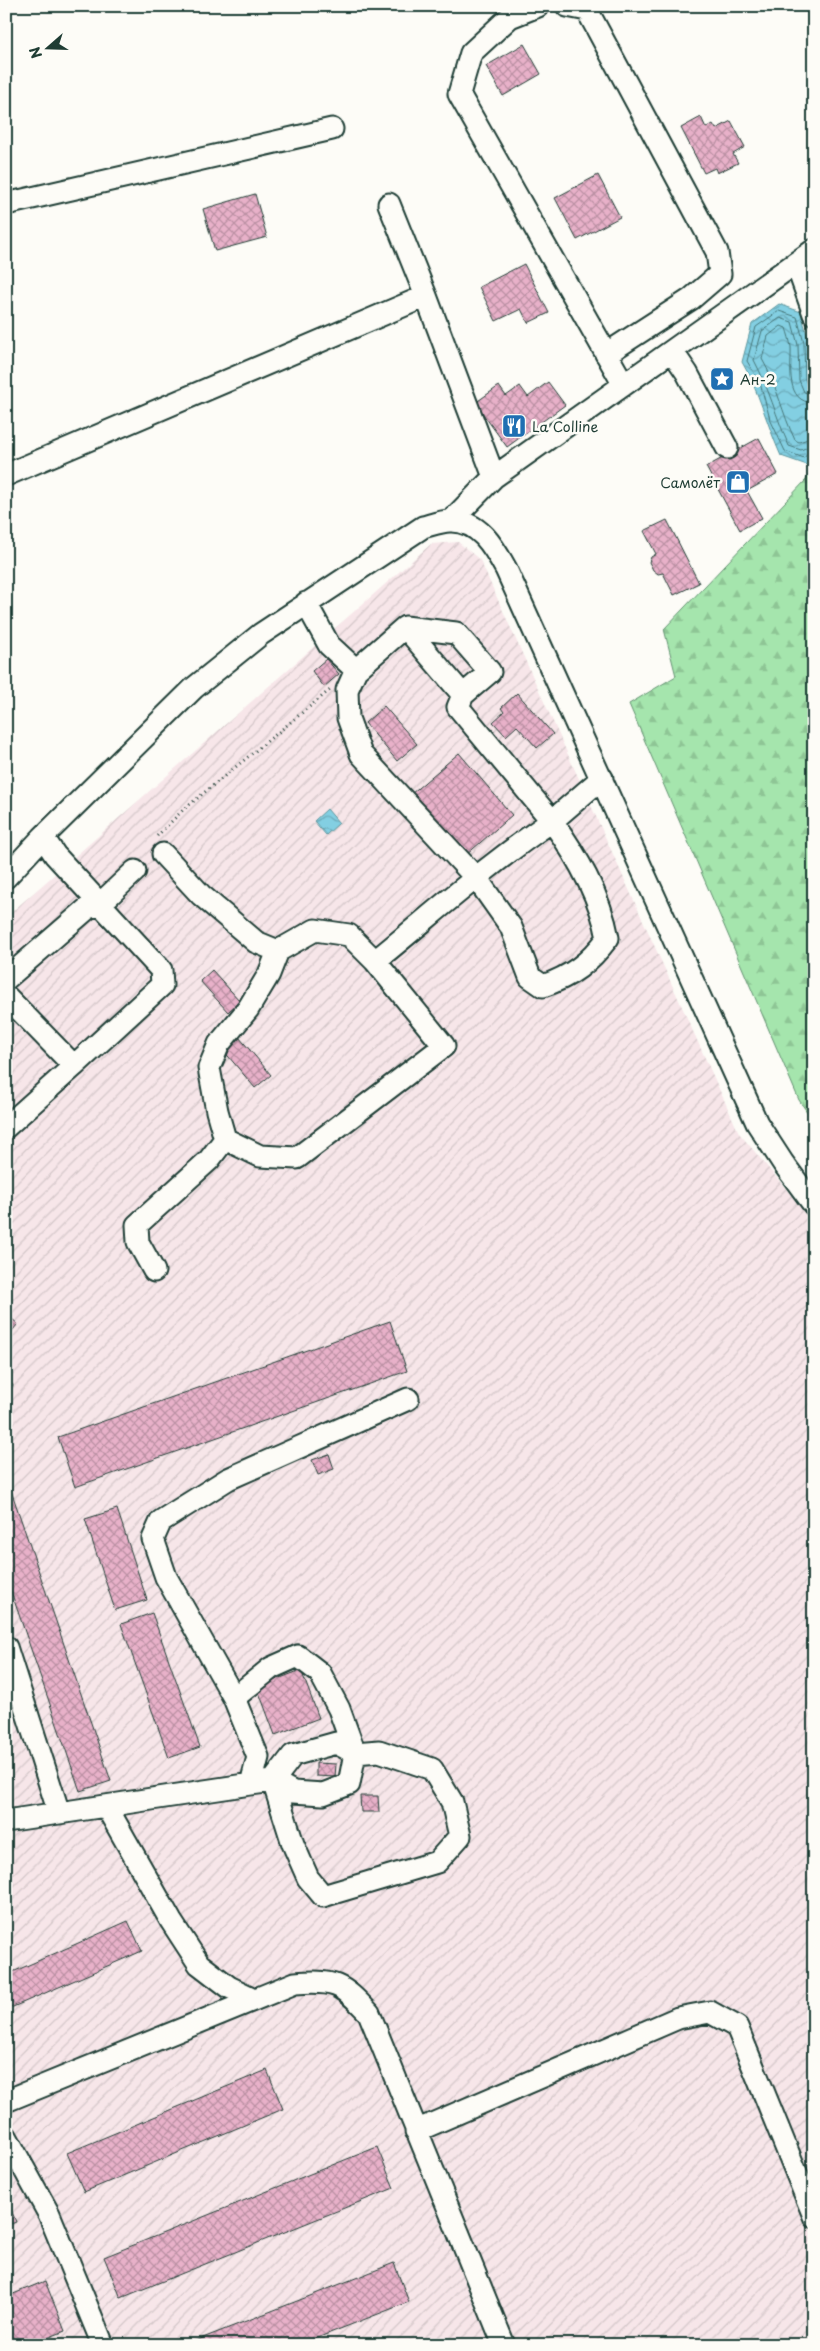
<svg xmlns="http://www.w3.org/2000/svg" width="820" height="2351" viewBox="0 0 820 2351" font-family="'Playpen Sans',sans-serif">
<defs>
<pattern id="industrial-furrows" width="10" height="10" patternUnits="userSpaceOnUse" patternTransform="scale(1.25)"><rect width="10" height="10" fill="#f7e6e9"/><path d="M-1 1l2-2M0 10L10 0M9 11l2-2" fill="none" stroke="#d3c6c8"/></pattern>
<pattern id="forest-firs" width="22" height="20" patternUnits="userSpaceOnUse" patternTransform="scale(1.25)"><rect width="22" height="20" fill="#a5e5ad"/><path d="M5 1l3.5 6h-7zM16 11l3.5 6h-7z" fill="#8ec595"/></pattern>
<pattern id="water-waves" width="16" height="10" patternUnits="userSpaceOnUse" patternTransform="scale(1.25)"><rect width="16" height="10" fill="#83cfe2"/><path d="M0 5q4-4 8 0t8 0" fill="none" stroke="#6ba9b8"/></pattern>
<pattern id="building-cross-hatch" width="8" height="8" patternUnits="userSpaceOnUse" patternTransform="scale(1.25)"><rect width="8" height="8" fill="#e8b1c9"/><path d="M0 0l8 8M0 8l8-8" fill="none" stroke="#bb91a4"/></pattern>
</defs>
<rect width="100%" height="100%" fill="#fdfcf7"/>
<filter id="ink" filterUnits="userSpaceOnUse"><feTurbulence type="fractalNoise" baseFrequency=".02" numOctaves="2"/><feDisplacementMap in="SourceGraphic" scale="10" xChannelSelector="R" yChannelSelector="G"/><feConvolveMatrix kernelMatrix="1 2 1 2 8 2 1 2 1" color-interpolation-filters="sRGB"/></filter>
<g filter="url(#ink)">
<!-- industrial -->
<path fill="url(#industrial-furrows)" d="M458 542 480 560 739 1133 814 1222V2345H6V917L431 544Z"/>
<!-- forest -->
<path fill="url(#forest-firs)" stroke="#629170" d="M814 462V1122L799 1100 629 704 676 676 664 629 806 480Z"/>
<!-- water -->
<path fill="url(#water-waves)" stroke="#5b959c" d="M779 304 801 312 809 343 810 379 814 391V451L807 465 781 456C767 425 759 391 742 362L752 324Z
M327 809 339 823 326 835 314 821Z"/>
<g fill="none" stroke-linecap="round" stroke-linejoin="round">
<!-- shore -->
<path stroke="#47777a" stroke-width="1" d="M814 389 808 387 805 379 804 343 797 317 779 311 756 327 747 361 760 383 770 419 785 451 804 458 809 452 814 451
M814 395 804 392 799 380 798 345 792 322 780 318 762 331 754 360C769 388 776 417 789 446L801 450 814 444
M814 403C784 402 792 367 791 347 790 341 788 334 786 328L781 326 768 336 762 359C777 385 782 413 795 440L799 442 814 437"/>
</g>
<!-- building -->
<path fill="url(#building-cross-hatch)" stroke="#1f3d34" d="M524 44 541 74 503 96 486 66Z
M701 117 706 128 713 124 716 129 731 121 745 147 733 154 738 163 717 173 715 168 704 173 681 128Z
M598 175 620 217 577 240 555 198Z
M255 194 267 237 215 251 203 209Z
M524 264 549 313 528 323 521 309 496 321 479 287Z
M548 382 565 405 507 447 475 403 499 386 506 396 520 386 528 397Z
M759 438 778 474 747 491 762 518 740 530 706 467Z
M667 520 699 583 674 595 663 573 658 574 653 570 649 562 651 557 656 554 644 531Z
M326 659 339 674 324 687 312 671Z
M517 693 553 734 537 748 517 726 506 736 493 722 504 712 501 708Z
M384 706 417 744 397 761 365 723Z
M459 753 512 815 465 856 411 794Z
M212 970 240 1001 228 1012 200 981Z
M239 1037 271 1075 255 1088 223 1050Z
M6 1065 12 1071 6 1076Z
M6 1314 18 1324 6 1338Z
M390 1321 407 1371 75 1487 58 1437Z
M6 1380 13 1385 6 1395Z
M329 1454 334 1469 318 1475 312 1460Z
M6 1476 111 1781 80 1791 6 1577Z
M117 1509 147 1600 115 1610 85 1519Z
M152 1613 200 1747 169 1758 121 1624Z
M301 1670 319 1718 275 1735 257 1687Z
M316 1763 336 1764 335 1777 316 1776Z
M360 1796H378L379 1812H361Z
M128 1921 142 1951 6 2010V1975Z
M267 2070 283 2109 84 2192 67 2153Z
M377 2147 394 2188 121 2298 104 2257Z
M6 2197 16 2222 6 2226Z
M394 2263 409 2302 299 2345H185Z
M45 2281 65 2331 30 2345H6V2297Z"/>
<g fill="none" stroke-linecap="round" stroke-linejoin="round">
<defs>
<path id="minor" d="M538 6 510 17 471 53 459 94 624 385
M567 6 587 10 717 252 720 274 691 299 606 354
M6 204 332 129
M389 204 426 296
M796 263 814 314
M672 351 687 373 727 448
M6 475 426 296 494 477
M451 521 494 477 814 250
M306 603 329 645 356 670 405 627 456 633 490 672 463 695 458 707 552 821 602 778
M405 627 463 695
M163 854 201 895 256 942 278 951
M6 877 43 837 194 688 261 634 423 527C431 525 441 521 450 521 479 520 494 547 506 569L757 1123 783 1163 814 1205
M6 979 88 908 100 904 135 871
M6 996 74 1066 162 985 161 970 55 855 43 837
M6 1127 74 1066
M225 1139 217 1111 209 1068 219 1044 248 1009 269 974 278 951 315 930 349 935 375 961
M154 1271 138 1242 137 1225 209 1160 225 1139 260 1156 297 1158 444 1046 375 961C433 914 490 863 552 821 577 856 600 895 608 938 589 963 572 976 543 986L530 977 511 927 477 879 361 754 348 718 347 690 356 670
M6 1647 59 1813
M234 1698 166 1577 153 1539 161 1521 228 1479 408 1399
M336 1743 355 1753 379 1751 432 1769 452 1802 460 1836 437 1862 323 1896 308 1878 293 1844 273 1781 293 1755Z
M106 1806 171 1921 199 1964 229 1987 254 1999
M6 1821 251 1784 273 1781 293 1792 323 1794 349 1784 355 1753 339 1709 320 1673 298 1656 271 1668 234 1698 258 1757 251 1784
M6 2101 295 1983C335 1980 341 1983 369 2013L504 2345
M416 2131 678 2018 710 2012 737 2027 814 2216
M6 2136 49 2214 103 2345"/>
</defs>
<!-- minor casing -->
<use href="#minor" stroke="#1f3d34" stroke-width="25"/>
<!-- path -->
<path stroke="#1f3d34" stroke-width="3" stroke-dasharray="1 4" stroke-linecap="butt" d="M157 836 183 810 330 690"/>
<!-- minor -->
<use href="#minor" stroke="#fdfcf7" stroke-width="21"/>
</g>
</g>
<!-- icons -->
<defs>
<symbol id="sight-square" viewBox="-11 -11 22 22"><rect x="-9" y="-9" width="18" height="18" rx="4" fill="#1f6fb2" stroke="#fdfcf7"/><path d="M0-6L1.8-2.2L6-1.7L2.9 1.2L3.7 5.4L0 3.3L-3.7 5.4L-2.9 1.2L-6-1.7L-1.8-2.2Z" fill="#fff"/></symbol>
<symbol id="restaurant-square" viewBox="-11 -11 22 22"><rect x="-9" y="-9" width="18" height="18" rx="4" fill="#1f6fb2" stroke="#fdfcf7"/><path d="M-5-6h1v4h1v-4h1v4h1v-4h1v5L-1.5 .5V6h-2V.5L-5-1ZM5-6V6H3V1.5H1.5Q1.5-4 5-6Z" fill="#fff"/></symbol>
<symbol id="shop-square" viewBox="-11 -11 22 22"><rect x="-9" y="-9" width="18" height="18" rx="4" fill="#1f6fb2" stroke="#fdfcf7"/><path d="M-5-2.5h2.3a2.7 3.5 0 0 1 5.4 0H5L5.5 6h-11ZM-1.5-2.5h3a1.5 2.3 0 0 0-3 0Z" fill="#fff"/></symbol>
</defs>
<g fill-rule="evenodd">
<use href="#sight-square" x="708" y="365" width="28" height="28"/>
<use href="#restaurant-square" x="500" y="412" width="28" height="28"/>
<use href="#shop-square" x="724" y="468" width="28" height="28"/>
</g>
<g text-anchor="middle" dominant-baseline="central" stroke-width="5" stroke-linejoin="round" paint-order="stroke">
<!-- poi labels -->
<g font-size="14" fill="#1f3d34" stroke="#fdfcf7" text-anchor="start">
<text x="740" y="379">Ан-2</text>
<text x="532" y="426">La Colline</text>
<text x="720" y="482" text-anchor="end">Самолёт</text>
</g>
</g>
<!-- margin -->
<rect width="820" height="2351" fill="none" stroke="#fdfcf7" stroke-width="25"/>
<rect x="12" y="12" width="795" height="2326" fill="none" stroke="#1f3d34" stroke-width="2" filter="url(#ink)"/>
<!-- north arrow -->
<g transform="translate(48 48) rotate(250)" stroke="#fdfcf7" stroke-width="4" paint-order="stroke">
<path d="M0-4L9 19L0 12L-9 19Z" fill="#1f3d34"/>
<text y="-8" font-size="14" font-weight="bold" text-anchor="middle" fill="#1f3d34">N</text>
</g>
</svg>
